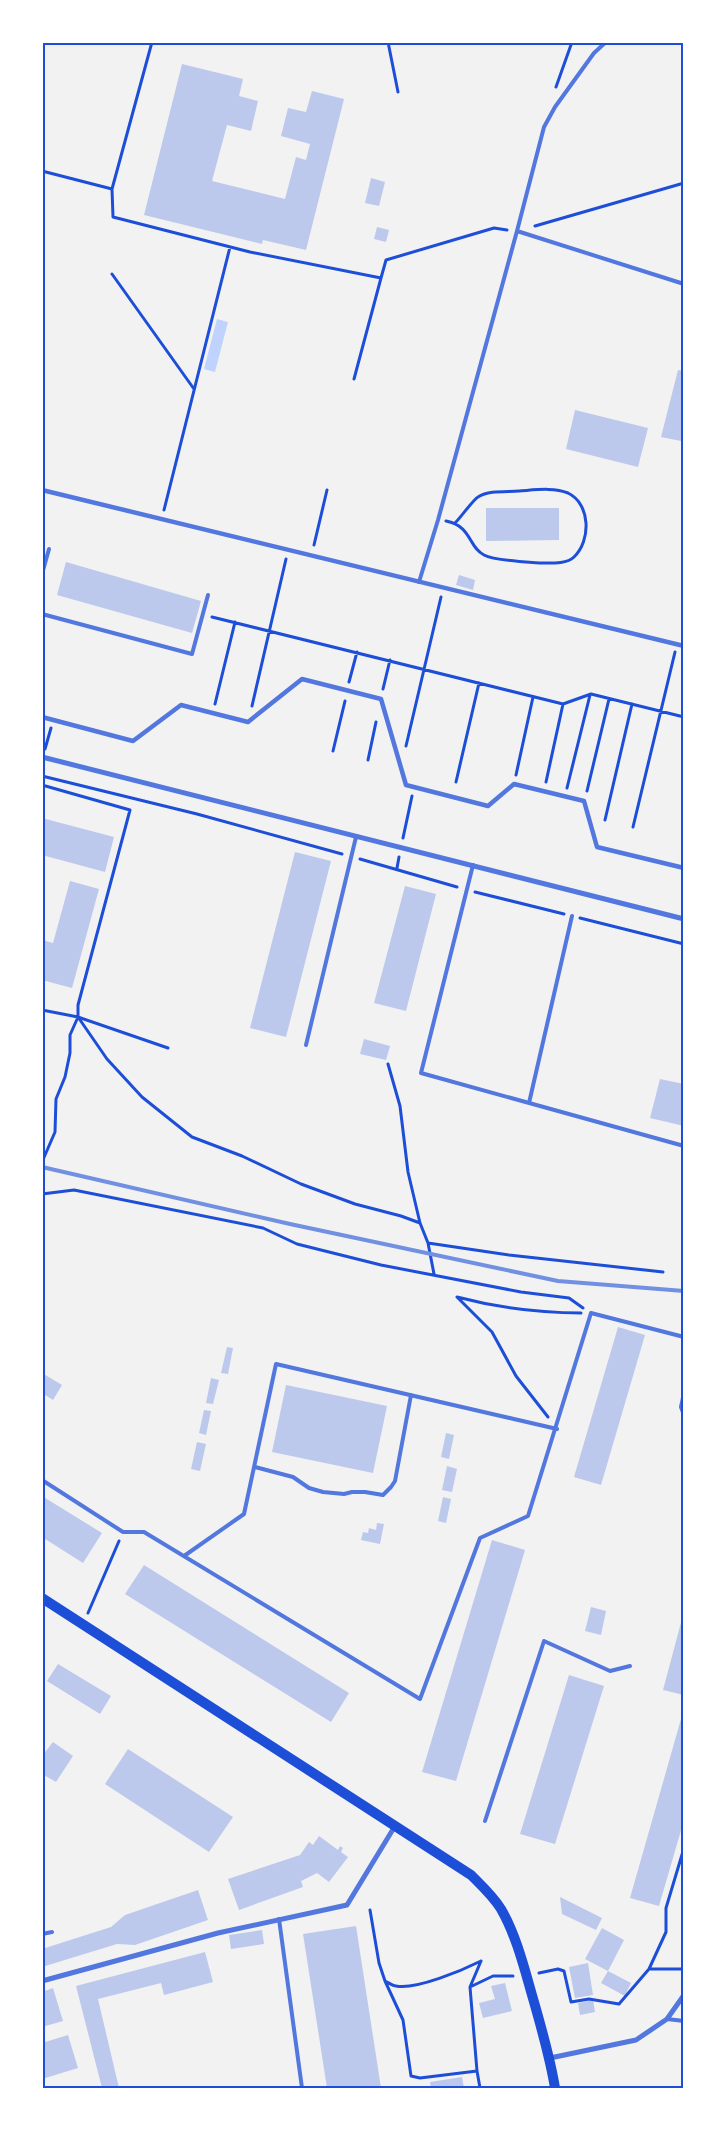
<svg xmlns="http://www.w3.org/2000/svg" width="726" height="2131" viewBox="0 0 726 2131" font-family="Arial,sans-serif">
<rect width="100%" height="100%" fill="#f2f2f2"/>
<!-- water -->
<path fill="#bfd3fe" d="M217 319 228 322 215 372 204 369Z"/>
<!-- building -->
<path fill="#bdc9ec" d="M182 64 243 79 239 96 258 101 251 131 227 125 212 181 285 199 296 157 306 160 310 144 281 136 288 108 306 112 312 91 344 99 306 250 263 240 262 244 144 215Z
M371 178 385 182 379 206 365 203Z
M377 227 389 230 386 242 374 239Z
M678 370 684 371V433L681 441 661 437Z
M575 410 648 428 638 467 566 449Z
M486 508H559V540L486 541Z
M66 562 201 601 192 633 57 595Z
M459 575 475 580 473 590 456 585Z
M42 818 114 837 105 872 42 855Z
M295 852 331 861 286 1037 250 1028Z
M70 881 99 889 72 988 42 980V940L53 943Z
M405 886 436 894 406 1011 374 1003Z
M364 1039 390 1046 386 1060 360 1054Z
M660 1079 684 1084V1126L650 1118Z
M618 1327 645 1335 601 1485 574 1477Z
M227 1347 233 1348 228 1374 221 1373Z
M42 1373 62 1385 53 1400 42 1393Z
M211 1378 219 1380 213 1404 206 1403Z
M286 1385 387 1406 373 1473 272 1452Z
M204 1410 211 1411 206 1435 199 1433Z
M446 1433 454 1435 449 1459 441 1457Z
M197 1442 206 1444 200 1471 191 1469Z
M447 1466 457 1469 452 1492 442 1490Z
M42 1496 102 1533 83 1563 42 1537Z
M443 1497 451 1499 446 1523 438 1521Z
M377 1523 384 1524 380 1544 361 1540 363 1532 368 1533 369 1528 376 1530Z
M492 1540 525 1550 456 1781 422 1772Z
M144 1565 349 1693 331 1722 125 1594Z
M591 1607 606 1611 601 1635 585 1631Z
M683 1615H684V1695L663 1690Z
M58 1664 111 1696 100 1714 47 1681Z
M569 1675 604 1686 555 1844 520 1834Z
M683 1712 684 1820 659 1906 630 1898Z
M53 1742 73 1756 56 1782 42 1774V1756Z
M128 1749 233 1817 209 1852 105 1784Z
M319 1836 338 1850 340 1846 343 1848 341 1852 348 1857 329 1882 317 1873 301 1881 303 1887 239 1910 228 1879 300 1855 309 1842 313 1845Z
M198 1890 208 1920 135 1945 117 1944 42 1967V1949L111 1927 125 1915Z
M560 1897 602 1918 596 1930 562 1914Z
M356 1926 381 2088H327L303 1934Z
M602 1928 624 1940 608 1971 585 1959Z
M262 1930 264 1944 231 1949 229 1935Z
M205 1952 213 1982 164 1995 161 1983 98 1999 119 2088H102L76 1986Z
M588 1963 593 1995 575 1998 569 1967Z
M608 1971 631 1983 625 1996 601 1983Z
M505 1983 512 2011 483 2018 479 2003 495 1999 491 1986Z
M53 1988 63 2021 42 2027V1992Z
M593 2000 595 2012 580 2015 578 2003Z
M68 2035 78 2068 42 2079V2043Z
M462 2077 464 2088H431L430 2082Z"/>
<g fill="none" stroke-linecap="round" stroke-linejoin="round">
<!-- path -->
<path stroke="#1d4ed8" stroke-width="3" d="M388 42 398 92
M556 87 572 42
M42 171 112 189 113 217 250 252 381 278 386 260 494 228 507 230
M112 189 152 42
M535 226 684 183
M112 274 194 389
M354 379 381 278
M164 510 230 247
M446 521C472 526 468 547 484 555 495 561 529 562 541 563 551 563 567 564 574 557 591 541 591 504 568 493 554 487 534 490 519 491 506 492 489 490 478 497 473 500 461 517 455 523
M314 545 327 490
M212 617 563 704 591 694 684 717
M349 682 357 652
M383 689 390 660
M215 704 235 622
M252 706 286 559
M406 746 441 597
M45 749 51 728
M333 751 345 701
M368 760 376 722
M516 775 533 697
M42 776 197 814 342 854
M456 782 479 683
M546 782 563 704
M42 785 130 810 78 1005V1017L70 1035V1053L65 1077 56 1099 55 1132 42 1162
M567 788 590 695
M587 791 609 699
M605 820 632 704
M633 827 675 652
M403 838 412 796
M360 859 457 887
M397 868 399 857
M475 892 564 914
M580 918 684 944
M42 1010 78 1017 168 1048
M78 1017 107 1059 142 1097 192 1137 242 1156 301 1184 355 1204 401 1216 420 1223 428 1243 509 1255 663 1272
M388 1064 400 1106 408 1172 420 1223
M42 1194 74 1190 263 1228 297 1244 381 1265 521 1292 569 1298 583 1308
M428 1243 434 1274
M548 1417 516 1376 492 1332 457 1297C499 1308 539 1313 581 1313
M88 1613 119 1541
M370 1910 379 1963 385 1981 403 2020 411 2076 420 2078 477 2071 480 2088
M649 1969H684
M539 1973 558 1969 564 1971 571 2002 589 1999 619 2004 649 1969 666 1932V1908L684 1848
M385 1981C389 1983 393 1986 396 1986 416 1990 463 1970 481 1961
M470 1987 481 1961
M477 2071 470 1987 493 1976H513"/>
<!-- service -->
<path stroke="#5277de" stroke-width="4" d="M606 42 594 53 555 107 544 127 517 231 684 284
M42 574 49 549
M419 582 438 520 517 231
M42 614 192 654 208 595
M473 865 421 1073 684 1146
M306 1045 356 837
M529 1103 572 916
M684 1393 681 1407 684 1415
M255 1467 293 1477 309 1488 323 1492 344 1494 352 1492H365L383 1495 391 1487 395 1481 411 1395
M42 1480 123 1532H144L420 1699 480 1538 528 1516 591 1313 684 1337
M184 1556 244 1514 276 1364 557 1429
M485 1821 544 1641 610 1671 630 1666
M279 1919 302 2088
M42 1934 52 1932
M667 2019 684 2021"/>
<!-- pedestrian -->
<path stroke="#5277de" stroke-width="4.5" d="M42 490 684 646
M42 717 133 741 181 705 248 722 302 679 381 699 406 785 488 806 514 784 584 801 597 847 684 868"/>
<!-- minor -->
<path stroke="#5277de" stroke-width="5" d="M42 757 684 919
M42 1981 218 1933 347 1905 395 1826
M550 2058 636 2040 667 2019 684 1995"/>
<!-- secondary -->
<path stroke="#1d4ed8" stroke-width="10" d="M42 1598 471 1875C481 1885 493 1896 501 1909 516 1935 524 1967 532 1995 541 2026 550 2057 555 2088"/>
<!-- rail -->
<path stroke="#7290e2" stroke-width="4" d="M42 1167 290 1224 558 1281 684 1291"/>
</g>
<!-- border -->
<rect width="726" height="2131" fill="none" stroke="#ffffff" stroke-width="88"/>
<rect x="44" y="44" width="638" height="2043" fill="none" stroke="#1d4ed8" stroke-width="2"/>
</svg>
